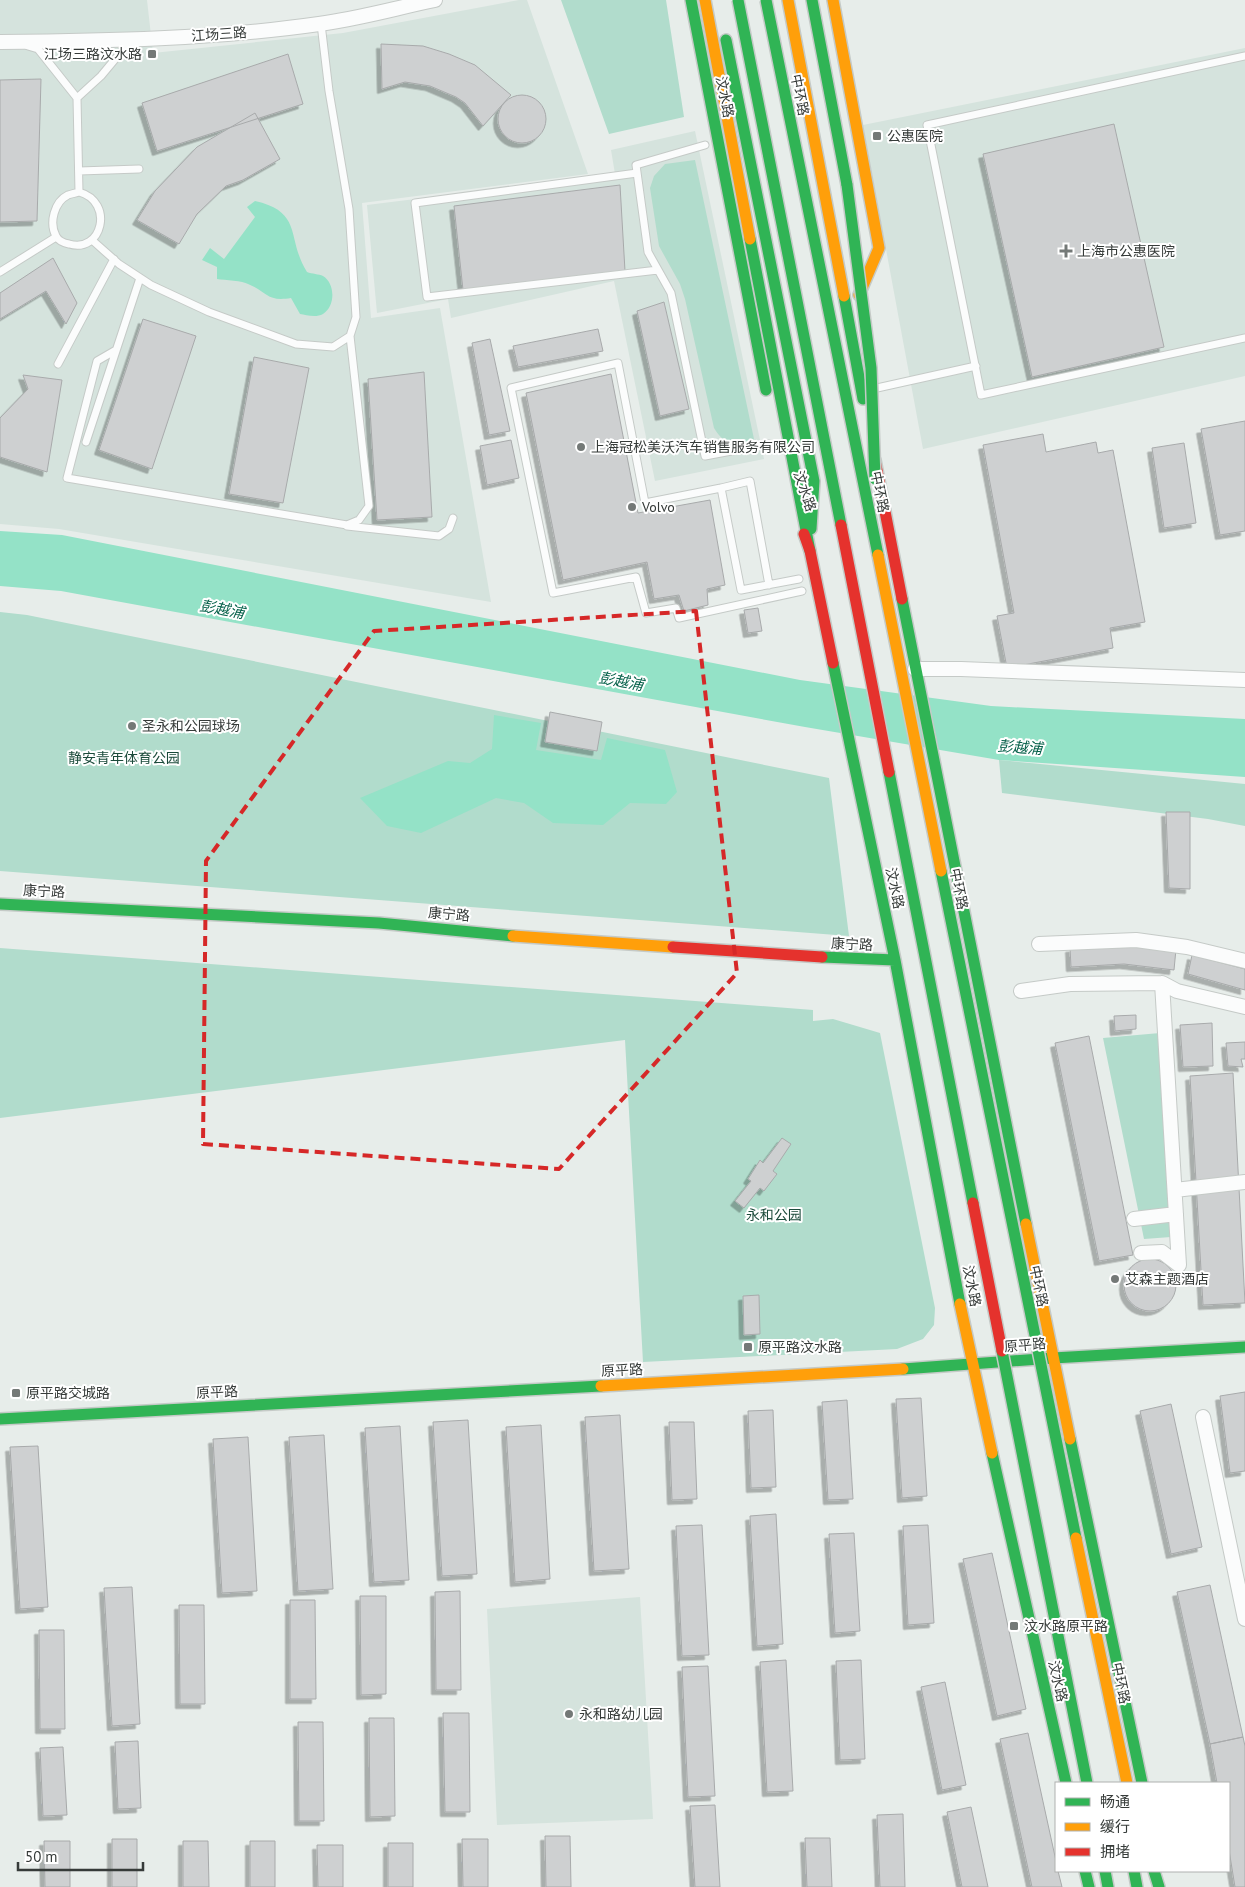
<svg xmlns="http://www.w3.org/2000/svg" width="1245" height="1887" viewBox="0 0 1245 1887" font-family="'PT Sans','Noto Sans SC',sans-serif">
<defs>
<filter id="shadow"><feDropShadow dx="-4.5" dy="4.5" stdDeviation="0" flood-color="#0004"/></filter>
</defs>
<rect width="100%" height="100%" fill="#e7edea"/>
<!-- built -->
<path fill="#d5e3dd" d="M0 0H147L153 53 343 33 519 0H527L588 174 362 203 371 318 440 308 491 602 59 529 0 524Z
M1245 48V376L923 449 863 125Z
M695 131 764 459 655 481 614 281 451 318 448 299 377 313 367 205 615 174 611 150Z
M640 1597 653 1819 497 1825 487 1609Z"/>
<!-- green -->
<path fill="#b1dccc" d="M561 0H666L684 117 609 134Z
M695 160 754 439C736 447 724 445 714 428L685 299 680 284 659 246 650 188 654 176 665 164Z
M0 612 27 615 829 778 849 936 0 871Z
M999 760 1245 784V826L1208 819 1002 793Z
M0 948 813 1010V1021L833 1019 880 1033 935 1308 934 1325 923 1339 897 1349 643 1362 625 1040 0 1118Z
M1160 1033 1171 1237 1144 1239 1103 1038Z"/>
<!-- water -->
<path fill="#94e2c7" d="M255 201C304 212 286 239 307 272 312 274 319 274 323 276 335 283 336 306 323 314 316 318 306 315 300 314L291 298C266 302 268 292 248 284 243 281 225 280 217 279V267L202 260 210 248 224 259 255 217 247 207Z
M0 531 62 535 800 680 991 706 1245 719V777L999 760 805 727 61 591 0 586Z
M494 715 541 723 536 750 601 760 607 738 665 750 677 792 666 804 630 803 603 825 553 823 524 803 496 798 421 833 387 826 360 798 448 761 470 763 492 749Z"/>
<!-- building -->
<path fill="#ced0d1" stroke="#a8aaab" filter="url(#shadow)" d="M381 44 423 46 449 54 475 65 511 95 483 126 465 103 456 97 430 86 405 82 382 89Z
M288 54 303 104 157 151 142 103Z
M41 79 37 221 0 222V80Z
M498 119a24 24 0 1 1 48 0a24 24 0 1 1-48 0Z
M255 113 280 159 243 180 226 186 197 214 179 244 137 220 155 191 197 147Z
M1114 124 1164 347 1032 377 983 154Z
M620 185 625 271 463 290 454 206Z
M53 258 77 303 66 324 46 291 0 319V293Z
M664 302 689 409 660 416 637 311Z
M143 319 196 336 152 469 99 450Z
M598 329 603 351 518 367 513 346Z
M490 339 510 431 489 435 472 343Z
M254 357 309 368 283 503 229 494Z
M424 372 432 517 377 520 368 379Z
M611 374 638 513 710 500 725 585 707 589 708 605 684 611 679 595 654 599 647 562 563 580 526 393Z
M23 375 62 380 47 472 0 457V418L28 389Z
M1245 421V531L1220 535 1201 429Z
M1043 434 1046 452 1096 442 1098 453 1113 450 1145 622 1110 628 1113 648 1007 668 997 616 1014 613 983 445Z
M511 440 519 478 487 485 480 446Z
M1184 443 1196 523 1164 528 1152 448Z
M758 608 762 631 748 633 744 610Z
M550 712 602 722 597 751 545 742Z
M1166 812H1190V889L1169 888Z
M1124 944 1176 949 1174 970 1124 964 1071 967 1070 948Z
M1192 955 1245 969V990L1188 974Z
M1136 1015V1029L1115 1031 1114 1016Z
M1212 1023 1213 1066 1183 1067 1180 1025Z
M1089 1036 1133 1255 1099 1261 1055 1043Z
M1245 1042V1059H1241L1243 1067 1228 1066 1226 1043Z
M1233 1073 1245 1303 1203 1305 1190 1076Z
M782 1138 791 1144 773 1171 777 1174 764 1191 760 1188 744 1208 735 1201 751 1181 748 1179 760 1160 763 1163Z
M1124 1285a26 26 0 1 1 52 0a26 26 0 1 1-52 0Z
M759 1295 760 1334 744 1335 743 1296Z
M1245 1392V1471L1230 1473 1220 1396Z
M921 1398 927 1496 902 1498 896 1399Z
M847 1400 853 1499 828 1500 822 1402Z
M1171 1404 1202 1547 1171 1554 1140 1411Z
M773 1410 776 1487 751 1488 748 1411Z
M620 1415 629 1569 594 1571 585 1417Z
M468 1420 477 1574 442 1576 433 1422Z
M669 1422H694L697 1499 672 1500Z
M541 1425 550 1579 515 1582 506 1427Z
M400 1426 409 1580 374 1582 365 1428Z
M324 1435 333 1589 298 1591 289 1437Z
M248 1437 257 1591 222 1593 213 1439Z
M38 1446 48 1607 20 1609 10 1447Z
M776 1514 783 1644 757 1646 750 1516Z
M702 1525 709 1655 682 1656 676 1526Z
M928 1525 934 1623 908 1625 903 1526Z
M854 1533 860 1631 835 1633 829 1534Z
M992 1553 1026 1709 997 1716 963 1559Z
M1210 1585 1243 1737 1210 1744 1177 1592Z
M132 1587 140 1724 112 1726 104 1588Z
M460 1591 461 1690H436L435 1592Z
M360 1596H386V1694L361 1695Z
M290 1600H315L316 1699H290Z
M179 1605H204L205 1704H180Z
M39 1630H64L65 1729H40Z
M786 1660 793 1791 767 1792 760 1662Z
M861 1660 865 1759 840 1760 836 1661Z
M708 1666 715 1796 688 1797 682 1667Z
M945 1682 966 1785 942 1790 921 1687Z
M443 1713H469L470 1812H445Z
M369 1718H394L395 1816 370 1817Z
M298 1722H323L324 1821H299Z
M1028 1733 1056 1861V1871H1058L1062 1887H1032L1000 1739Z
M1243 1737 1245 1746V1887H1235L1229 1850V1783H1217L1210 1744Z
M138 1741 141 1808 118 1809 115 1742Z
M63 1747 67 1815 43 1816 40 1748Z
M715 1805 720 1887H695L690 1806Z
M971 1807 988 1887H962L947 1812Z
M903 1814 905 1887H880L877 1815Z
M545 1836H570L571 1887H546Z
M805 1838H830L832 1887H807Z
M112 1839H137V1887H112Z
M462 1839H488V1887H463Z
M44 1841H70V1887H45Z
M183 1841H208L209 1887H183Z
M250 1841H275V1887H250Z
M388 1843H413V1887H388Z
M317 1845H343V1887H318Z"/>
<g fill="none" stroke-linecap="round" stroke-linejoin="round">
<defs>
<path id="lane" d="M28 46 38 49 77 98 101 76 131 40
M1245 56 927 125 981 395 1245 338
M77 98 79 192
M705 145 636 165 648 252 671 293 705 456 769 444
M79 171 139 169
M637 173 415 203 427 297 658 270
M79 192C115 202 102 254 69 244 64 243 58 240 56 236 49 223 54 202 68 195 71 194 76 193 79 192Z
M92 240 119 264 151 285 209 312 296 344 333 347 350 336 356 317 349 209 329 91 321 24
M0 272 56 237
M116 350 97 361 67 478 347 525 359 520 369 506 350 336
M58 364 114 259
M877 388 976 366
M86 442 140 278
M721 488 750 481 769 585
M347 526 439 536 449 529 453 518
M799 579 741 590 721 488 645 503 618 363 511 388 553 593 636 577 646 613 676 608 679 618 802 591"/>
<path id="street" d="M0 42C106 41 214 39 319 24 358 19 396 8 435 0
M915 669H961L1245 680
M1039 944 1136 940 1187 947 1245 961
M1021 991 1070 984 1162 983 1177 991 1245 1007
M1175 1190 1245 1182
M1134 1219 1176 1214
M1141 1253 1162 1252 1179 1265 1162 983
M1203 1417 1245 1619"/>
<path id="fast" d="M691 0 766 390
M812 0 847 185
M726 40 814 481 811 529
M750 239 810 551
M844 296 863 399
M902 599 1026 1224
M833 663 895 960 960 1304
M0 904 379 923 513 936
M822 957 895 960
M903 1369 1053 1358 1245 1347
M0 1419 601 1386
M1070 1439 1142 1783
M992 1453 1066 1783
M1085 1871 1089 1887
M1105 1871 1108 1887
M1134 1871 1137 1887
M1154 1871 1159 1887"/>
<path id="slow" d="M705 0 750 239
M788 0 844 296
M833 0 879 248 859 295
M513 936 673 947
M1026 1224 1070 1439
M960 1304 992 1453
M601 1386 903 1369"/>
<path id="jam" d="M875 460 902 599
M804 534 810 551 833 663
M673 947 822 957"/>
</defs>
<!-- lane casing -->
<use href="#lane" stroke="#c5cac7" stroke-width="9"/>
<!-- street casing -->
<use href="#street" stroke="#c5cac7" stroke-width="16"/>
<!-- fast casing -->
<use href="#fast" stroke="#c5cac7" stroke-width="14"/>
<!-- slow casing -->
<use href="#slow" stroke="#c5cac7" stroke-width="14"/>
<!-- jam casing -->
<use href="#jam" stroke="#c5cac7" stroke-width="14"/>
<!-- lane -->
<use href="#lane" stroke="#fbfcfc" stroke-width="7"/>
<!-- street -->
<use href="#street" stroke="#fbfcfc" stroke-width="14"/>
<!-- fast -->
<use href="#fast" stroke="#30b455" stroke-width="11"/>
<!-- slow -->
<use href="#slow" stroke="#ff9f0a" stroke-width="11"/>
<!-- jam -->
<use href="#jam" stroke="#e5322d" stroke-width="11"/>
<defs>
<path id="fast-bridge" d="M738 0 841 525
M766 0 878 555
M847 185 871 368 875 479
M889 772 973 1203
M941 871 1076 1538
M1002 1351 1087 1783"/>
<path id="slow-bridge" d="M878 555 941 871
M1076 1538 1127 1783"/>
<path id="jam-bridge" d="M841 525 889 772
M973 1203 1002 1351"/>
</defs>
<!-- fast-bridge casing -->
<use href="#fast-bridge" stroke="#c5cac7" stroke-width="14" stroke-linecap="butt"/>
<!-- slow-bridge casing -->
<use href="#slow-bridge" stroke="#c5cac7" stroke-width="14" stroke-linecap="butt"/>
<!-- jam-bridge casing -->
<use href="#jam-bridge" stroke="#c5cac7" stroke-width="14" stroke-linecap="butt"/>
<!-- fast-bridge -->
<use href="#fast-bridge" stroke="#30b455" stroke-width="11"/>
<!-- slow-bridge -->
<use href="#slow-bridge" stroke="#ff9f0a" stroke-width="11"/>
<!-- jam-bridge -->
<use href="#jam-bridge" stroke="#e5322d" stroke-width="11"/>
</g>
<!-- marked area -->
<path fill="none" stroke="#d62828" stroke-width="4" stroke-dasharray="10 6" stroke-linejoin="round" d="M696 611 737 973 559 1169 203 1144 206 861 374 631Z"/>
<!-- markers -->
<g fill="#747977" stroke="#fff" stroke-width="2">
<rect x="147" y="49" width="10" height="10" rx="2.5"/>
<rect x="872" y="131" width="10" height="10" rx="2.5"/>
<path d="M1063.5 243.5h5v5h5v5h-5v5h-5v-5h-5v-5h5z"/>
<circle cx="581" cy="447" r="5"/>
<circle cx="632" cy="507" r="5"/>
<circle cx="132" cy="726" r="5"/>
<circle cx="1115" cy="1279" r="5"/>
<rect x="743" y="1342" width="10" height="10" rx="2.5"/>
<rect x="11" y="1388" width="10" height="10" rx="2.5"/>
<rect x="1009" y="1621" width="10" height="10" rx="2.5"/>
<circle cx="569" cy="1714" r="5"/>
</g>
<g text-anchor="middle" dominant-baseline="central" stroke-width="4" stroke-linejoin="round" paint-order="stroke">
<!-- street labels -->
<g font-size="14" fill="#363b39" stroke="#fff">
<text transform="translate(219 34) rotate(-4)">江场三路</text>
<text transform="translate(800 95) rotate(79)">中环路</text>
<text transform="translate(725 97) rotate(79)">汶水路</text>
<text transform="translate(805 491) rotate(71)">汶水路</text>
<text transform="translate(880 492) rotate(79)">中环路</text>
<text transform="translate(895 888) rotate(78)">汶水路</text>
<text transform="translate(959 889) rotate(79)">中环路</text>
<text transform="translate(44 891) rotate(3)">康宁路</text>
<text transform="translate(449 914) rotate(5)">康宁路</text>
<text transform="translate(852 944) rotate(3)">康宁路</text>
<text transform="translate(972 1286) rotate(79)">汶水路</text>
<text transform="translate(1039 1286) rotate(78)">中环路</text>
<text transform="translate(1025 1345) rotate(-5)">原平路</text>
<text transform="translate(622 1370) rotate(-3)">原平路</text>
<text transform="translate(217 1392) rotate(-3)">原平路</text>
<text transform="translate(1058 1681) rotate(77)">汶水路</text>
<text transform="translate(1121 1683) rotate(78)">中环路</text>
</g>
<!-- poi labels -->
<g font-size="14" fill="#363b39" stroke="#fff" text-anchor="start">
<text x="142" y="54" text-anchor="end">江场三路汶水路</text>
<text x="887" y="136">公惠医院</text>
<text x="1077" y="251">上海市公惠医院</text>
<text x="591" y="447">上海冠松美沃汽车销售服务有限公司</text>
<text x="642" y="507">Volvo</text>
<text x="142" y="726">圣永和公园球场</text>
<text x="1125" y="1279">艾森主题酒店</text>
<text x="758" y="1347">原平路汶水路</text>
<text x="26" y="1393">原平路交城路</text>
<text x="1024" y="1626">汶水路原平路</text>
<text x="579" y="1714">永和路幼儿园</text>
</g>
<!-- park labels -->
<g font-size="14" fill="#1c4b3b" stroke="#fff">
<text x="124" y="758">静安青年体育公园</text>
<text x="774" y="1215">永和公园</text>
</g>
<!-- water labels -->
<g font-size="15" font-style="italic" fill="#06614a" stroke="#fff">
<text transform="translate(222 609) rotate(10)">彭越浦</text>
<text transform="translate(621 681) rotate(10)">彭越浦</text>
<text transform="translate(1020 747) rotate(4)">彭越浦</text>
</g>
</g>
<!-- legend -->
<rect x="1055" y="1782" width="175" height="90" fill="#ffffff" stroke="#afb1b0"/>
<rect x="1065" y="1798" width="25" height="8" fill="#30b455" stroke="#afb1b0"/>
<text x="1100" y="1807" font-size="15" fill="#363b39">畅通</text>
<rect x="1065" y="1823" width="25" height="8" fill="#ff9f0a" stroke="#afb1b0"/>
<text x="1100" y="1832" font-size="15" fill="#363b39">缓行</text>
<rect x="1065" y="1848" width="25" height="8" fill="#e5322d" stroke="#afb1b0"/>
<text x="1100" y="1857" font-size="15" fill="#363b39">拥堵</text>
<!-- scale -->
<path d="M18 1862v8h125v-8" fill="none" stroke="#363b39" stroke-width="2.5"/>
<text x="25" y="1862" font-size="15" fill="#363b39" stroke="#ffffff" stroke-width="4" paint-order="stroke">50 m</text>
</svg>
